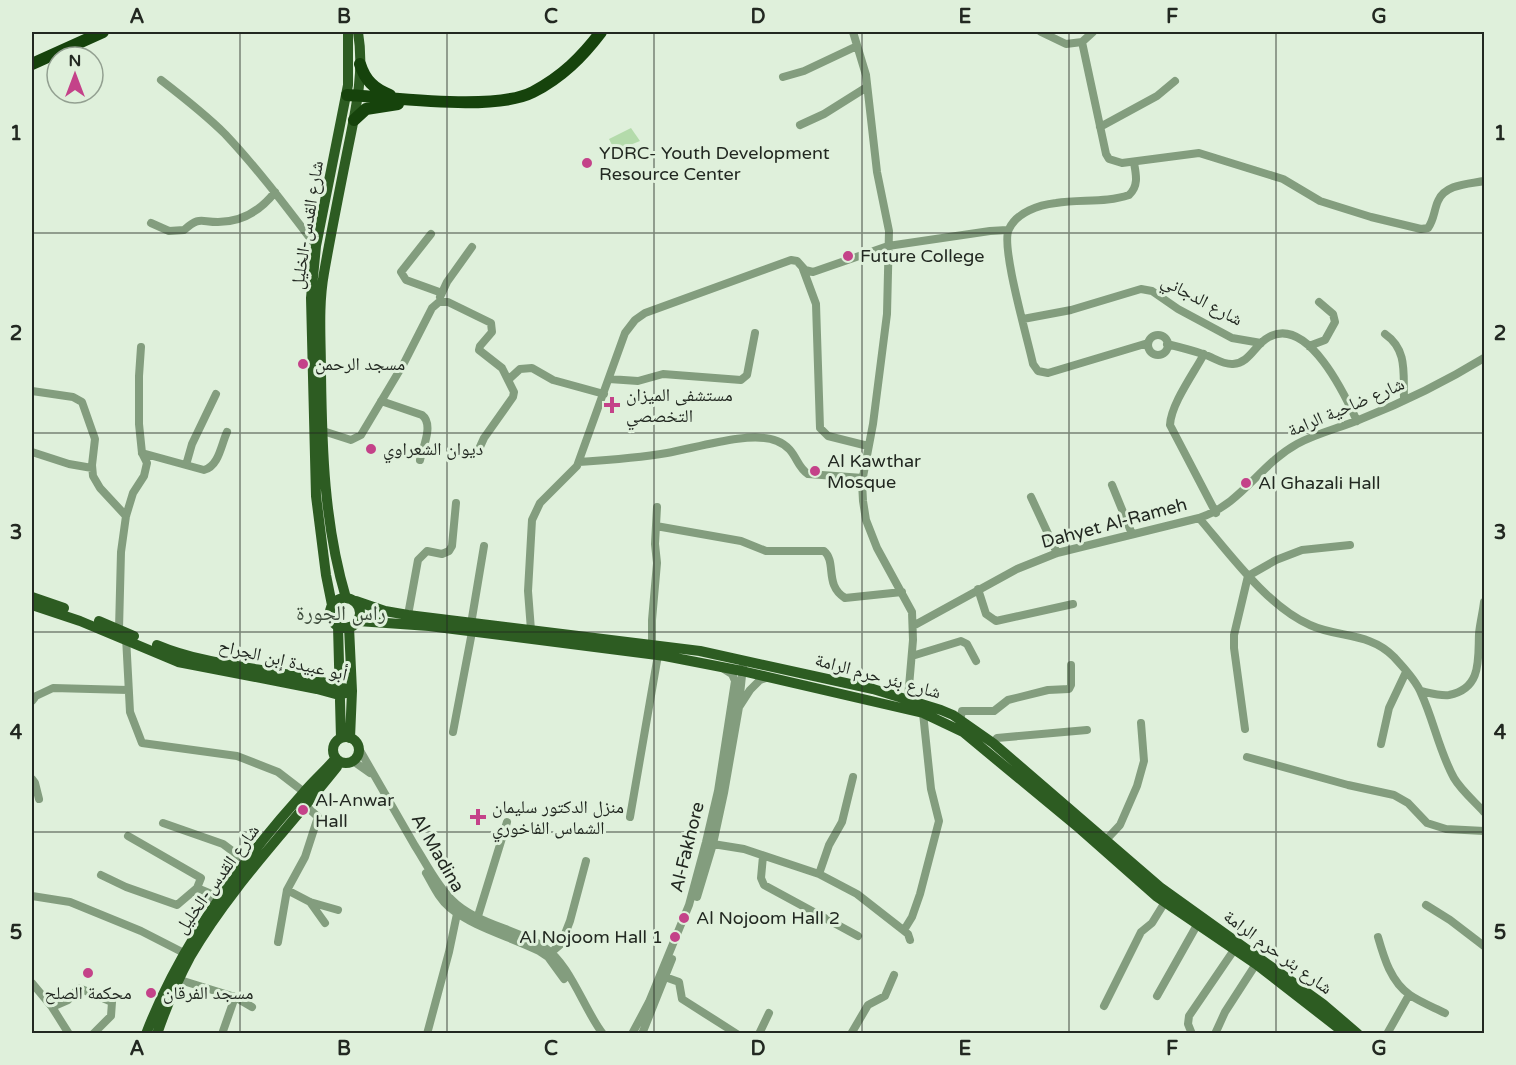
<svg xmlns="http://www.w3.org/2000/svg" width="1516" height="1065" viewBox="0 0 1516 1065" font-family="'Varela Round','Noto Naskh Arabic',sans-serif">
<rect width="100%" height="100%" fill="#dff0db"/>
<!-- green -->
<path fill="#b4dbab" d="M631 128 640 141 615 151 609 139Z"/>
<g fill="none" stroke-linecap="round" stroke-linejoin="round">
<!-- minor -->
<path stroke="#839d7e" stroke-width="8" d="M853 32 866 75 877 172 889 231 887 314 873 424 862 482 863 501 866 520 877 548 912 612 913 640 908 698
M1041 32 1066 44 1082 42
M1093 32 1082 42 1106 154 1109 159 1122 163 1199 153 1283 179 1320 201 1371 217 1421 229 1428 228C1434 220 1434 210 1438 201 1445 184 1469 184 1484 181
M783 77 804 71 857 46
M161 80C183 97 205 114 225 134 258 169 287 208 316 246
M800 125 824 114 867 87
M1100 127 1157 96 1175 81
M1134 163C1136 174 1139 186 1129 195 1106 203 1080 199 1056 203 1039 205 1017 212 1009 229 1000 245 1028 340 1033 364L1038 371 1048 373 1148 343
M151 223 169 231 184 230C200 216 200 222 218 222 242 222 261 210 275 192
M431 234 401 272 406 280 442 293
M803 269 816 304 820 428 828 436 868 446
M440 297 447 282 472 247
M1023 319 1071 310 1141 289 1152 291 1178 309 1232 338 1261 343
M1385 334C1408 350 1403 374 1404 399
M1148 345a10 10 0 1 1 20 0a10 10 0 1 1-20 0Z
M1167 344C1179 347 1191 350 1203 354 1213 357 1223 365 1233 364 1250 363 1255 344 1269 337 1308 316 1345 395 1357 421
M1309 346 1325 340 1335 322 1333 314 1319 302
M1204 354C1194 373 1171 404 1170 425L1216 513
M609 379 638 381 663 374 741 380 747 375 755 333
M508 380 520 369 532 368 553 380 604 394
M32 391 73 397 82 402 95 439 92 465 93 476 100 488 126 516
M381 401 422 415C434 424 423 447 420 460
M323 431 351 440 361 435 404 363 432 308 439 302H448L491 323 492 332 480 346 479 350 502 368 514 392 513 397 484 438 479 449
M32 452 69 464 92 468
M142 453 204 470C219 466 221 445 227 432
M579 462C609 460 638 458 667 453 696 448 751 430 777 441 797 449 795 466 808 474L863 478
M186 465 192 444 216 394
M1112 485 1132 534
M1031 497 1057 553
M1199 518C1242 504 1259 465 1297 444 1317 433 1340 428 1361 419 1404 402 1445 382 1484 358
M656 526 741 541 766 551H824C837 562 824 585 845 598L902 592
M978 589 986 614 996 621 1073 604
M408 615 418 560 427 551 442 554 449 551 452 546 456 503
M471 624 484 546
M913 626 1017 569 1057 553 1199 518C1229 553 1268 607 1310 625 1338 638 1370 632 1394 657 1403 667 1416 680 1421 693 1434 721 1439 751 1454 778 1461 790 1475 802 1484 812
M119 629 121 552 126 516 133 493 144 476 147 463 142 453 139 424V376L141 347
M531 630 528 591 532 520 540 503 577 466 625 333 635 320 645 313 791 260 797 261 805 270 813 272 888 246 990 231 1007 230
M126 637 130 712 142 743 237 756 278 772 304 792
M652 645V620L657 563 655 544 657 507
M912 656 961 641 967 644 976 661
M1421 691C1430 693 1440 696 1449 695 1482 689 1478 659 1479 634 1480 623 1483 612 1484 602
M32 701 36 696 53 688 128 690
M739 704 743 666
M960 721 962 711H994L1008 700 1048 690 1069 689 1071 685V665
M1245 729 1234 648V635L1248 576 1276 560 1302 550 1350 545
M453 732 472 632
M993 743 997 738 1087 730
M1381 744 1389 708 1406 672
M358 747C377 780 396 813 415 846 426 863 436 884 451 899 475 924 515 928 544 947 571 965 583 1008 603 1034
M1247 757 1348 785 1394 795 1408 803 1427 823 1446 829 1484 831
M353 761 370 773
M32 779 35 783 39 799
M630 817 658 655
M163 823 223 844 247 862
M128 836 201 878 197 888
M1105 841 1120 825 1137 786 1144 761 1141 723
M713 844 744 849 819 874 857 894 898 926 908 934 910 940
M763 856 761 878 764 885 858 936
M426 873C433 885 439 899 450 908 473 927 511 937 539 951L548 957 564 979
M819 874 829 845 842 822 853 777
M101 875 126 887 177 905 197 888 209 893 215 905
M287 890 305 857 318 817 306 806
M32 896 70 902 141 931 184 953
M697 897 713 844 724 793 739 707 750 690 760 680 769 677
M310 902 325 923
M1426 905 1450 920 1484 946
M478 916 507 822
M904 930 912 917 920 894 939 821 931 789 923 713
M1378 937C1384 958 1391 982 1410 995 1420 1002 1433 1007 1445 1013
M278 942 287 890 310 902 338 910
M547 956 561 944 570 921 586 861
M665 977 679 982 682 999 737 1034
M180 980 235 997 222 1034
M32 983 52 1007 69 1034
M1157 996 1197 925
M235 997 252 1007
M1104 1006 1141 932 1152 923 1165 902
M52 1007 68 1000 79 988 112 1002 111 1016 93 1034
M427 1034 449 952 458 909
M632 1034 649 1002 689 905 706 842 718 791 735 681 732 674 724 669
M642 1034 672 959
M759 1034 769 1013
M851 1034 868 1005 885 996 894 975
M1192 1034 1188 1024 1189 1016 1234 950
M1215 1034 1225 1012 1256 964
M1387 1034 1409 995"/>
<!-- major -->
<path stroke="#2d5c22" stroke-width="10" d="M32 597 64 608
M330 613a15 15 0 1 1 30 0a15 15 0 1 1-30 0Z
M346 598C324 524 322 449 321 373 321 340 318 306 324 273 331 233 339 193 347 153 355 113 365 73 358 32
M356 601 385 611 408 615 700 651 873 689 941 710 953 715 993 743 1160 887 1323 1004 1358 1034
M32 605 80 621 178 662 317 689 339 695 352 691
M332 605 326 575 316 496 311 298 316 246 348 85V32
M99 621 134 636
M358 621 429 626 665 656 742 671 923 713 963 732 1079 828 1156 896 1256 964 1346 1034
M338 626 341 738
M349 627 352 691 350 738
M157 645C216 670 290 668 352 691
M333 750a13 13 0 1 1 26 0a13 13 0 1 1-26 0Z
M146 1034C180 945 241 862 304 792 314 780 326 770 336 758
M157 1034C166 1008 177 981 190 957 230 888 287 830 337 767"/>
<!-- highway -->
<path stroke="#16430c" stroke-width="12" d="M32 64 103 32
M360 64C365 80 374 89 390 95
M347 95C392 97 494 112 533 92 562 77 582 57 601 32
M354 120 366 109 398 104"/>
</g>
<!-- grid -->
<path fill="none" stroke="#222821" stroke-width="1.5" stroke-opacity="0.55" d="M240 32V1034M447 32V1034M654 32V1034M862 32V1034M1069 32V1034M1276 32V1034M32 233H1484M32 433H1484M32 632H1484M32 832H1484"/>
<!-- markers -->
<g fill="#c44289" stroke="#dff0db" stroke-width="2">
<circle cx="587" cy="163" r="6"/>
<circle cx="848" cy="256" r="6"/>
<circle cx="303" cy="364" r="6"/>
<path d="M609 396h6v6h6v6h-6v6h-6v-6h-6v-6h6z"/>
<circle cx="371" cy="449" r="6"/>
<circle cx="815" cy="471" r="6"/>
<circle cx="1246" cy="483" r="6"/>
<circle cx="303" cy="810" r="6"/>
<path d="M475 808h6v6h6v6h-6v6h-6v-6h-6v-6h6z"/>
<circle cx="684" cy="918" r="6"/>
<circle cx="675" cy="937" r="6"/>
<circle cx="88" cy="973" r="6"/>
<circle cx="151" cy="993" r="6"/>
</g>
<g text-anchor="middle" dominant-baseline="central" stroke-width="6" stroke-linejoin="round" paint-order="stroke">
<!-- poi labels -->
<g font-size="18" fill="#222821" stroke="#dff0db" text-anchor="start">
<text x="599" y="153">YDRC- Youth Development<tspan x="599" dy="21">Resource Center</tspan></text>
<text x="860" y="256">Future College</text>
<text x="315" y="364">مسجد الرحمن</text>
<text x="626" y="395">مستشفى الميزان<tspan x="626" dy="21">التخصصي</tspan></text>
<text x="383" y="449">ديوان الشعراوي</text>
<text x="827" y="461">Al Kawthar<tspan x="827" dy="21">Mosque</tspan></text>
<text x="1258" y="483">Al Ghazali Hall</text>
<text x="315" y="800">Al-Anwar<tspan x="315" dy="21">Hall</tspan></text>
<text x="492" y="807">منزل الدكتور سليمان<tspan x="492" dy="21">الشماس الفاخوري</tspan></text>
<text x="696" y="918">Al Nojoom Hall 2</text>
<text x="663" y="937" text-anchor="end">Al Nojoom Hall 1</text>
<text x="88" y="993" text-anchor="middle">محكمة الصلح</text>
<text x="163" y="993">مسجد الفرقان</text>
</g>
<!-- street labels -->
<g font-size="18" fill="#222821" stroke="#dff0db">
<text transform="translate(307 225) rotate(-81)">شارع القدس-الخليل</text>
<text transform="translate(1202 300) rotate(28)">شارع الدجاني</text>
<text transform="translate(1346 407) rotate(-23)">شارع ضاحية الرامة</text>
<text transform="translate(1114 523) rotate(-15)">Dahyet Al-Rameh</text>
<text transform="translate(283 660) rotate(13)">أبو عبيدة إبن الجراح</text>
<text transform="translate(878 676) rotate(15)">شارع بئر حرم الرامة</text>
<text transform="translate(687 847) rotate(-76)">Al-Fakhore</text>
<text transform="translate(438 853) rotate(60)">Al Madina</text>
<text transform="translate(217 879) rotate(-54)">شارع القدس-الخليل</text>
<text transform="translate(1278 952) rotate(36)">شارع بئر حرم الرامة</text>
</g>
<!-- quarter labels -->
<g font-size="21" fill="#3f4d3d" stroke="#dff0db">
<text x="341" y="613">راس الجورة</text>
</g>
</g>
<!-- border -->
<rect width="1516" height="1065" fill="none" stroke="#dff0db" stroke-width="66"/>
<!-- north arrow -->
<g transform="translate(75 75)"><circle r="28" fill="#dff0db" stroke="#93a091" stroke-width="1.5"/>
<path d="M0-4.5L10 22L0 15L-10 22Z" fill="#c44289"/>
<text y="-9" font-size="16" font-weight="bold" text-anchor="middle" fill="#222821">N</text>
</g>
<rect x="33" y="33" width="1450" height="999" fill="none" stroke="#222821" stroke-width="2"/>
<g font-size="20" text-anchor="middle" font-weight="bold" fill="#222821">
<text x="137" y="23">A</text>
<text x="344" y="23">B</text>
<text x="551" y="23">C</text>
<text x="758" y="23">D</text>
<text x="965" y="23">E</text>
<text x="1172" y="23">F</text>
<text x="1379" y="23">G</text>
<text x="16" y="140">1</text>
<text x="1500" y="140">1</text>
<text x="16" y="340">2</text>
<text x="1500" y="340">2</text>
<text x="16" y="539">3</text>
<text x="1500" y="539">3</text>
<text x="16" y="739">4</text>
<text x="1500" y="739">4</text>
<text x="16" y="939">5</text>
<text x="1500" y="939">5</text>
<text x="137" y="1055">A</text>
<text x="344" y="1055">B</text>
<text x="551" y="1055">C</text>
<text x="758" y="1055">D</text>
<text x="965" y="1055">E</text>
<text x="1172" y="1055">F</text>
<text x="1379" y="1055">G</text>
</g>
</svg>
